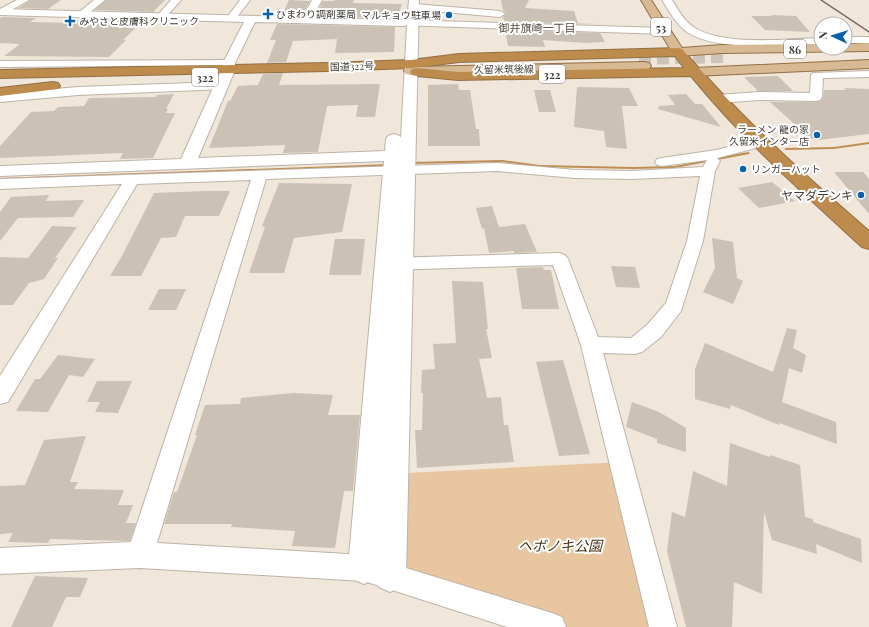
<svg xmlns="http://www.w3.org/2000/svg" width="869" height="627" viewBox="0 0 869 627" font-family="'Playfair Display','Noto Sans JP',serif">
<rect width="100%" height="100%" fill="#f1e6da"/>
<!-- green -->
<path fill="#e8c7a0" d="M621 462 663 627H554L375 570 388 474Z"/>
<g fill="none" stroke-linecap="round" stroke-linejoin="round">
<!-- stream -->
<path fill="#bd8e52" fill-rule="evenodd" d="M869 142V144L834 149 786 150 784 149 786 148 834 147Z
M748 152 750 153 749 154 675 168 633 169 540 167 502 162 408 164 406 163 408 162 502 160 540 165 633 167 675 166Z
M390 164 392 165 391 166 0 180V178Z"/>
</g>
<!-- building -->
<path fill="#cbc1b5" d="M30 0H61L48 9 18 8Z
M106 0H165L153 12 95 10Z
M289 0 310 1 302 16 282 15Z
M335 0H354L353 3 402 4 397 18 315 16 323 1H334Z
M501 0H529L525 8 574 11 578 23 596 24 504 22 503 17 506 13 503 11Z
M771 15 796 16 810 32 765 30 751 16H772Z
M2 17 36 18 30 22 77 23 82 19 143 21 123 40H126L109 57 4 56 20 44 0 43V18Z
M277 24 395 27 394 52 335 53 337 39 293 41 286 62 267 63 276 40H270Z
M505 30 600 33 605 42 586 43 543 40 545 47 508 46Z
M283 73 279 85 380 84 375 117H356L358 105 327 106 318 152 283 153 285 145 209 148 228 101H230L238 86 258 85 263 74Z
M778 76 793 91H809H758L744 77Z
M458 84 459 90H470L476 129H479L480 146H428V85Z
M577 87 629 88 638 106H622L627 149 606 147 604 131 574 127Z
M844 88 869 89V134L818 140 816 138 811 139 770 102H816L820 101 823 98 824 90H846Z
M534 90H550L556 112H539Z
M174 94 166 109H168L166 113H175L153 158 120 159 123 153 0 158V146L31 112 54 111 58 107 84 106 89 98 156 97 157 95Z
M686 94 695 104H702L721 127 658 109 659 106 675 105 668 95Z
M834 172H863L869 179V214Z
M772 182 795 201 759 208 738 188Z
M279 183 352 184 342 232 294 238 284 273H249L265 227 262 226Z
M205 191H230L219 216H185L176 237 161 238 141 276H110L123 254 154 193Z
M49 195 46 201 84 200 73 217 18 218 0 241V212L11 197Z
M492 206 499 227 525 224 537 252 514 253V251L489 253 484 228 482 229 476 208Z
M52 226 77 227 55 258H58L44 279 29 283 13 305H0V257L28 258Z
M712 238 733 242 737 278 743 281 733 304 703 292 715 268Z
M335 239H365L361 275H329Z
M611 266 635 267 640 288 616 287Z
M543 267 544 270H551L559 309H522L516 268Z
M452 281 483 282 488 329H486L492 358 479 359 487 398 501 397 504 425H508L514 462 417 468 415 430H422L423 393H421L422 370 435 369 433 344 456 343Z
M159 289H186L176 310H148Z
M787 328 797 330 793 348 806 355 802 373 789 368 782 402 836 422 837 444 779 423V425L731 405 730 409 695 399V369L705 343 773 372Z
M58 355 95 359 83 377 69 375 48 412 16 411 35 379H40Z
M563 360 590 454 559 456 536 362Z
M97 381H132L118 413 95 412 100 402H87Z
M293 393 333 395 328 415H360L353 491H344L335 548 292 546 295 531 231 527 232 524H164L174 492H177L197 435H195L205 405 240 404 241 398Z
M632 402 659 412 686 428V452L657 443V439L626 427Z
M86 436 70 482H78L74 489 124 490 118 505H133L126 523H136L130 541 50 539 48 543 8 542 13 533 0 534V486L25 485 44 440Z
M730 443 770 457V455L800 465 805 517 813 519V522L861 539 862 563 816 544 817 554 772 540 764 512 762 594 734 582 732 627H686L667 551 672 512 685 517 693 471 727 486Z
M35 576 88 578 80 597H66L52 627H11Z"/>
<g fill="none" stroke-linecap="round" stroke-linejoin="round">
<!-- primary-tunnel -->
<path stroke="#cdc4b9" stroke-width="12" stroke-dasharray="12 6" stroke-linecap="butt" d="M639 59 724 57"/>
<defs>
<path id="street" d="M17 0H29L4 14 0 15V9Z
M94 0H105L84 17H78L76 15 78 13Z
M171 0H181L164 19H158L156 17 158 15Z
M240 0H250L234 21H228L226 19Z
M312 0H322L309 23H303L301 21Z
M662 0H672C678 10 685 22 695 28 725 46 786 39 821 38V44C785 45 717 52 687 32 676 24 669 11 662 0Z
M414 4 500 11 505 14 500 17 411 9 409 7Z
M403 20 664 28 669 31 664 34 399 25 398 23 399 21Z
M845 37H869V43H845Z
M229 60 233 61 235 63 233 65 0 67V61Z
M869 71V77L823 78 822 97 820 100 816 101 759 100 717 103 713 102 711 99 713 96 717 95 759 92 810 93 811 75 813 73Z
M221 82 225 83 227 86 225 89 78 95 0 102V94L78 87Z
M759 139 764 140 766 143 764 146 717 158 720 161 715 171 703 241 681 311 661 337 642 352 635 354 603 353 677 627H649L581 345 553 265 388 270 382 268 379 264 382 260 388 258 559 253 565 255 568 259 598 337 631 338 647 325 666 303 687 241 700 176 632 179 575 178 497 171 266 179 157 543 364 555 552 613 562 617 566 627H507L364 581 140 568 0 574V548L131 542 251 180 137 184 8 402 0 404V376L122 184 0 189V179L497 163 575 170 632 171 703 167 707 160 662 166 657 165 655 162 657 159 662 158 716 150Z"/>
<path id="secondary" d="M409 0H419L406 576 401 587 390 592 379 587 375 578 364 584 353 579 348 568 384 161 0 176V166L181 159 221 70 223 63 244 22 0 15V9L403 20 407 21ZM255 22 403 26 407 25 401 138 400 136 394 134 388 136 386 139 385 151 198 158 235 70V63Z"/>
<path id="primary" d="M641 0H651L682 48 722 45 821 44V48H845V44L869 43V51L722 53 678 56 674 55 672 52Z
M869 60V68L694 76 689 75 687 72 689 69 694 68Z
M644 62 649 63 651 66 649 69 411 75 406 74 404 71 406 68 411 67Z"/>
<path id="highway" d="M678 48 682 49C739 116 803 174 869 231V249L862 247C803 193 742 139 691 76L458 80 417 76 412 75 410 72 412 69 417 68 458 72 684 68 675 56 459 62 411 68 327 71 0 78V70L327 63 411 60 459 54Z
M53 82 58 83 60 86 58 89 0 96V88Z"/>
</defs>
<!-- street casing -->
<use href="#street" stroke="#beb3a8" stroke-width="2"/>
<!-- secondary casing -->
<use href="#secondary" stroke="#beb3a8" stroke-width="2"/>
<!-- primary casing -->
<use href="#primary" stroke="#917044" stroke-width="2"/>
<!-- highway casing -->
<use href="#highway" stroke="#917044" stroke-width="2"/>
<!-- street -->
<use href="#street" fill="#fff" fill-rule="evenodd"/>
<!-- secondary -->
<use href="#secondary" fill="#fff" fill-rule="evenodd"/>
<!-- primary -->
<use href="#primary" fill="#d7ba94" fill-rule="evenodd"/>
<!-- highway -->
<use href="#highway" fill="#bd8c4c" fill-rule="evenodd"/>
<!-- rail -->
<path stroke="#706a63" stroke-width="1.5" d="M821 0 869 32"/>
</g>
<!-- markers -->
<g fill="#0361ae" stroke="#fff" stroke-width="1.5">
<path d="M266 8h4v4h4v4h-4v4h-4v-4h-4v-4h4z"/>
<circle cx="449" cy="15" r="4"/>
<path d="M68 15h4v4h4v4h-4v4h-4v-4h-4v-4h4z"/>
<circle cx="817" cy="135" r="4"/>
<circle cx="743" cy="169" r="4"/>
<circle cx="861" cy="195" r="4"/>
</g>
<g text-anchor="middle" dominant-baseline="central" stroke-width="4" stroke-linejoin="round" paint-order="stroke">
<!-- far-poi labels -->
<g font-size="10" fill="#3f3b36" stroke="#fff" text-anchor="start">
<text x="276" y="14">ひまわり調剤薬局</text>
<text x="441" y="15" text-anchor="end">マルキョウ駐車場</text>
<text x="79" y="21">みやさと皮膚科クリニック</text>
<text x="809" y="129" text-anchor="end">ラーメン 龍の家<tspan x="809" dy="12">久留米インター店</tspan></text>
<text x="751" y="169">リンガーハット</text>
</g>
<!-- far-street labels -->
<g font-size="10" fill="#3f3b36" stroke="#fff">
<text transform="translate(352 66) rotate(-2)">国道322号</text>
<text transform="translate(504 69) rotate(-1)">久留米筑後線</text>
</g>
<!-- far-neighbourhood labels -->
<g font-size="11" fill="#564d43" stroke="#fff">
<text x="537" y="27">御井旗崎一丁目</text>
</g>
<!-- shield labels -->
<g fill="#fff" stroke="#797672" stroke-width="1">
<rect x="651" y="18" width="20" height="18" rx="3"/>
<rect x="784" y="40" width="22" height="18" rx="3"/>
<rect x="539" y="65" width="26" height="18" rx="3"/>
<rect x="192" y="68" width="26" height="18" rx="3"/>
</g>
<g font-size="11" font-weight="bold" fill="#3f3b36">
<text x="661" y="27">53</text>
<text x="795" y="49">86</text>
<text x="552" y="74">322</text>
<text x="205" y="77">322</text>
</g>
<!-- poi labels -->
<g font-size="12" fill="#3f3b36" stroke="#fff" text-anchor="end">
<text x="853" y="195">ヤマダデンキ</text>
</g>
<!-- near-park labels -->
<g font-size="14" font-style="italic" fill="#463116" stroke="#fff">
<text x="560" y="545">ヘボノキ公園</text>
</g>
</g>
<!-- north arrow -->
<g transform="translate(833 36) rotate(274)"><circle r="19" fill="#ffffff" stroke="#b2b1af"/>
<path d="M0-3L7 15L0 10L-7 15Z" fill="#0361ae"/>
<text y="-6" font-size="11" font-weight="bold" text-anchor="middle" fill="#3f3b36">N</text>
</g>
</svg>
